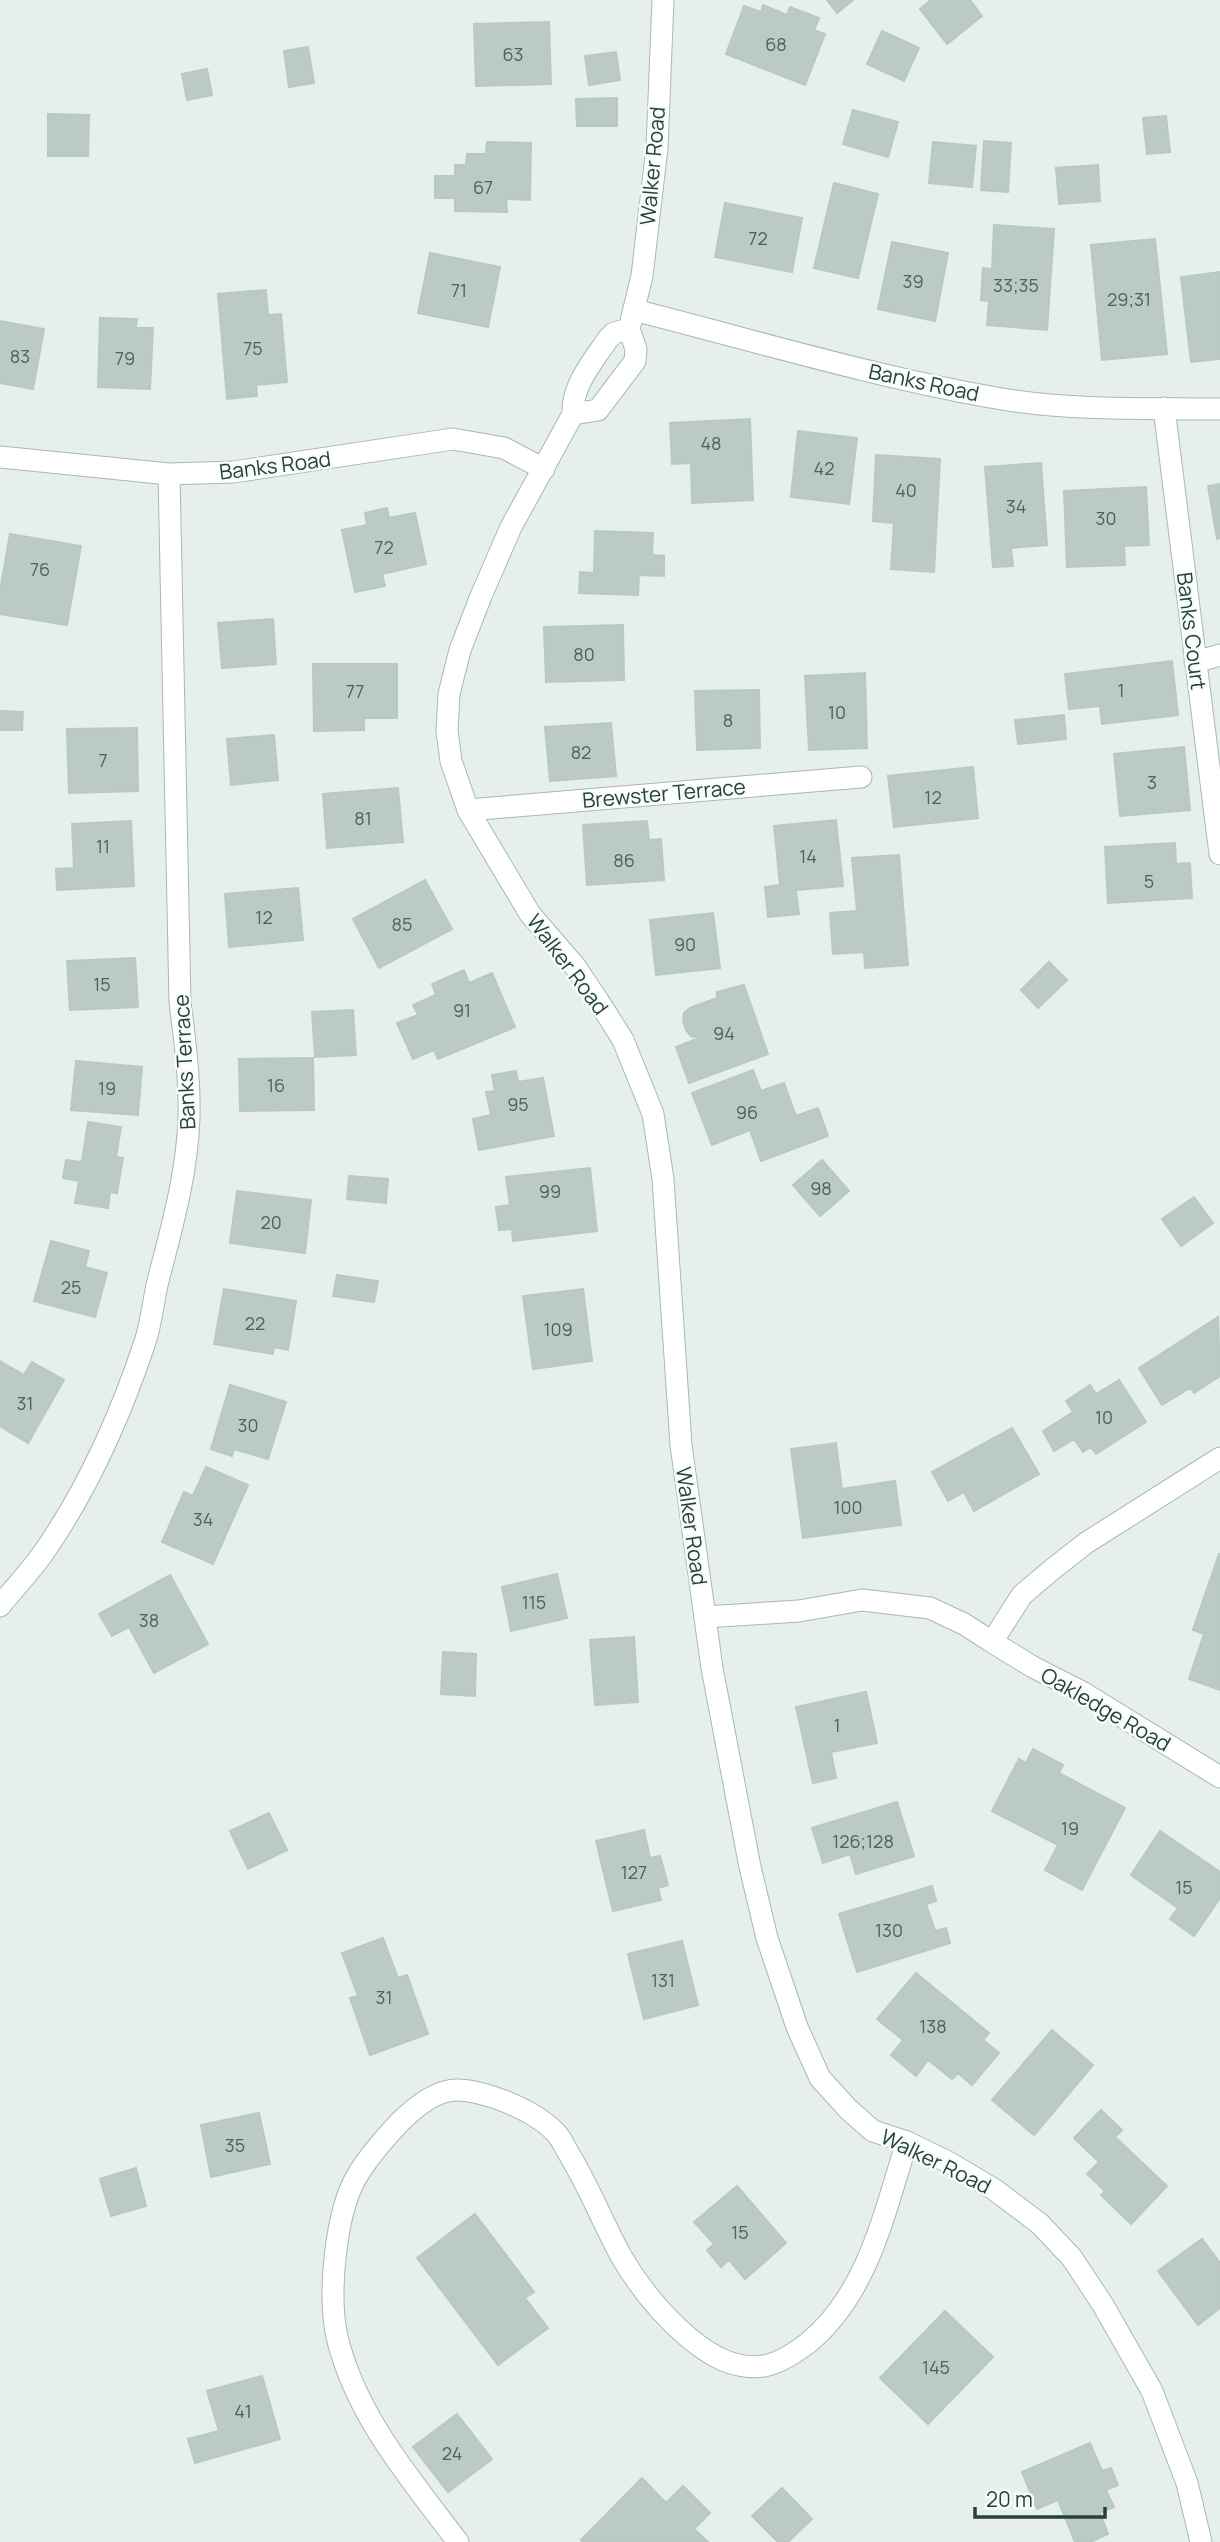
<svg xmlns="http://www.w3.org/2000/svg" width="1220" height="2542" viewBox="0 0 1220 2542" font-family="Manrope,sans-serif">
<rect width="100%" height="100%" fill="#e6efeb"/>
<!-- building -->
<path fill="#bbcac4" stroke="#b8c9c2" stroke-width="2" d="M827 0H853L837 13Z
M931 0H970L982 16 947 44 920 9Z
M763 5 787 15 790 7 819 18 814 30 825 34 805 85 726 54 744 6 761 12Z
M549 22 551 84 476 86 474 24Z
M882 31 919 48 904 81 867 64Z
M308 47 314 83 289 87 284 51Z
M616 52 620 80 589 85 585 56Z
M207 69 212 95 187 100 182 74Z
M617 98V126H577L576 99Z
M853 110 898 122 888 157 843 144Z
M48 114 89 115 88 156H48Z
M1166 116 1170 152 1147 154 1143 118Z
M984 141 1011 143 1008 192 981 190Z
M487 142 531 143 530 200 506 199 507 212 455 211V198H435V176H455V165H466L467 154H486Z
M933 142 976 146 972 187 929 183Z
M1098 165 1100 201 1059 204 1056 168Z
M834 183 878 194 858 278 814 268Z
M725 203 802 218 792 272 715 257Z
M994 225 1054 229 1047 330 987 325 989 301 981 300 983 268 992 269Z
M1155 239 1167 354 1102 360 1091 245Z
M892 242 948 253 935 321 878 309Z
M430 253 500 267 488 327 418 313Z
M1220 272V359L1191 362 1181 277Z
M266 290 268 315 281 314 287 382 256 385 257 396 227 399 218 294Z
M100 318 137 319 136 328H153L150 389 98 387Z
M0 321 44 329 33 389 0 383Z
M750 419 753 500 692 503 691 463 672 464 670 423Z
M798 431 857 438 849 504 791 497Z
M876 455 940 459 934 572 891 569 894 523 873 521Z
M1041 463 1047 545 1011 548 1013 566 993 567 985 467Z
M1220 484V538L1217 539 1208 486Z
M1146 487 1149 545 1124 546 1125 565 1067 567 1064 491Z
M387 508 389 518 415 513 426 564 382 574 385 586 355 592 342 530 367 525 365 513Z
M595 531 653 533 652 555 664 556V576L639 575 638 595 579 593 580 572 594 573Z
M10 534 81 546 67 625 0 614V591Z
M273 619 276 664 222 668 218 623Z
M623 625 624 680 546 682 544 627Z
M1172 661 1178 715 1102 724 1100 706 1069 709 1065 674Z
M313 664H397V718H364V730L314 731Z
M865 673 867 748 809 750 805 676Z
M759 690 760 748 697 750 695 691Z
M0 711 23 712 22 730H0Z
M1064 715 1066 739 1018 744 1015 720Z
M611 723 616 776 550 781 545 727Z
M137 728 138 791 69 793 67 729Z
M274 735 278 780 231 785 227 739Z
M1184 747 1190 810 1120 816 1114 754Z
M973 767 978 818 894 827 888 776Z
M398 788 403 842 327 848 323 794Z
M836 820 843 886 796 890 799 914 768 917 765 887 780 885 774 826Z
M131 821 134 886 57 890 56 869 74 868 72 824Z
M647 821 649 840 661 839 664 880 587 885 583 825Z
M1175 843 1176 864 1190 863 1192 898 1108 903 1105 847Z
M899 855 908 965 865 968 864 952 833 954 830 913 857 911 852 858Z
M425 880 452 929 379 968 353 919Z
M298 888 303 940 229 947 225 894Z
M713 913 720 968 656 975 650 920Z
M135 958 138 1007 70 1010 67 961Z
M1049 962 1067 980 1038 1008 1021 990Z
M464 970 469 983 492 973 515 1027 438 1059 434 1050 413 1059 397 1023 418 1015 413 1005 436 995 432 984Z
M744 985 768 1054 689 1083 676 1047 699 1038 691 1036 686 1030 683 1021 684 1013 690 1008 717 998V992Z
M353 1010 356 1055 315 1057 312 1012Z
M313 1058 314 1110 240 1111 239 1059Z
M76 1061 142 1067 138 1115 71 1110Z
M753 1070 761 1091 784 1083 796 1116 818 1108 828 1136 761 1161 750 1130 712 1145 692 1093Z
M516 1071 518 1082 543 1078 554 1136 479 1150 473 1119 491 1115 486 1092 495 1091 492 1075Z
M88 1122 121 1127 116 1157 123 1158 117 1193 110 1192 108 1208 75 1203 79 1181 63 1178 66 1160 82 1162Z
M822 1160 849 1191 820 1216 793 1185Z
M590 1168 597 1231 513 1241 512 1229 499 1230 496 1207 510 1205 506 1177Z
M349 1176 388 1179 386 1203 347 1199Z
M237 1191 311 1200 305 1253 230 1243Z
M1194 1197 1213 1223 1181 1246 1162 1219Z
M51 1241 89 1251 85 1267 107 1273 95 1317 34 1301Z
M337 1275 378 1281 374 1302 333 1296Z
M224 1289 296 1301 288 1350 274 1347 273 1354 214 1344Z
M583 1289 592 1361 533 1369 523 1296Z
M1218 1317 1220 1376 1194 1393 1190 1388 1162 1405 1139 1368Z
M0 1361 24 1375 32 1362 64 1380 28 1443 0 1426Z
M1119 1380 1146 1422 1096 1454 1091 1447 1083 1452 1074 1439 1054 1451 1043 1431 1073 1412 1066 1401 1090 1385 1096 1394Z
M230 1385 286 1402 268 1459 234 1449 232 1456 211 1449Z
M1012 1428 1039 1474 974 1511 964 1492 948 1501 932 1472Z
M836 1443 842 1489 895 1481 901 1525 803 1538 791 1449Z
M206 1467 248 1485 213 1564 162 1542 184 1492 193 1496Z
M1219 1554 1220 1555V1690L1189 1679 1204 1634 1193 1630Z
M557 1574 567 1618 511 1631 502 1587Z
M170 1575 208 1644 154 1673 129 1627 112 1636 99 1614Z
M634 1637 638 1702 595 1705 590 1640Z
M443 1652 476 1654 475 1696 441 1694Z
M866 1692 877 1743 831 1752 836 1778 813 1783 796 1707Z
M1033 1749 1063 1765 1059 1773 1125 1808 1082 1890 1045 1870 1058 1845 992 1811 1019 1759 1026 1763Z
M897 1802 914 1856 856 1874 850 1854 823 1863 812 1828Z
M269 1813 287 1850 248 1869 230 1831Z
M644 1830 650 1858 660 1856 668 1885 658 1888 661 1900 613 1911 596 1841Z
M1160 1831 1220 1872V1898L1194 1936 1170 1919 1178 1908 1131 1875Z
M932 1886 936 1901 926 1904 935 1931 946 1928 950 1943 857 1972 839 1914Z
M383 1938 398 1978 407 1975 428 2034 370 2055 350 1998 358 1996 342 1953Z
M682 1941 698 2005 644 2019 628 1954Z
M916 1973 989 2033 983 2040 999 2053 972 2085 958 2073 952 2079 928 2060 916 2076 891 2055 903 2040 877 2019Z
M1052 2030 1093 2065 1034 2135 992 2100Z
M1101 2110 1122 2130 1115 2137 1167 2186 1131 2224 1101 2195 1105 2191 1087 2174 1099 2162 1074 2138Z
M259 2113 270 2164 211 2177 201 2125Z
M136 2168 146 2206 111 2216 100 2179Z
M737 2186 786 2243 745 2279 729 2260 721 2267 707 2250 714 2244 694 2222Z
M475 2214 534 2292 525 2298 548 2328 498 2365 417 2258Z
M1202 2239 1220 2263V2308L1198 2325 1158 2271Z
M945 2311 993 2357 928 2424 880 2378Z
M262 2376 280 2439 195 2463 188 2439 219 2431 207 2391Z
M457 2414 492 2459 448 2492 413 2447Z
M1090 2443 1102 2471 1111 2468 1118 2485 1106 2490 1114 2507 1100 2513 1108 2534 1090 2542H1075L1058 2500 1037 2509 1022 2472Z
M642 2478 666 2503 683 2486 710 2513 694 2529 708 2542H583L581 2540Z
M782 2488 812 2519 788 2542H778L752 2516Z"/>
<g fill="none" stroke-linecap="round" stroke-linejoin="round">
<defs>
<path id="street" d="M634 310C756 341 878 378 1002 399 1074 411 1147 408 1220 409
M1164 408 1220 854
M0 457 169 474 233 472 453 439 504 448 544 469
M1195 662 1220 655
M468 810 861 777
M0 1606C14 1588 31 1571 44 1552 87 1490 121 1414 145 1342 151 1324 153 1304 157 1285 171 1230 187 1176 189 1118 190 1080 185 1041 180 1002L169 474
M705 1617 799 1611 862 1600 930 1608 964 1624 992 1642 1022 1595 1054 1568 1086 1543 1220 1458
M992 1642 1033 1667 1082 1692 1220 1777
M458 2542C410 2478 356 2416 337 2337 328 2296 335 2213 357 2176 368 2157 384 2139 400 2122 415 2107 437 2089 459 2090 480 2091 507 2101 526 2111 535 2116 549 2125 556 2133 562 2139 565 2148 569 2154 589 2187 603 2223 621 2256 639 2287 662 2315 689 2338 711 2356 734 2370 764 2366 780 2363 795 2353 808 2343 868 2294 884 2213 907 2142"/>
<path id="secondary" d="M629 329 614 333 608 339C593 361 571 387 573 414L598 410 635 361 636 349 629 329 642 276 657 148 663 0
M573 414 511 527 481 596 460 650 449 694 447 731 451 761 468 810 530 914 574 965 599 1002 623 1040 653 1114 663 1179 681 1445 712 1668 750 1867 767 1938 797 2027 820 2078 848 2109 873 2131 907 2142 950 2163 995 2190 1040 2224 1072 2258 1103 2305 1152 2391 1187 2483 1201 2542"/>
</defs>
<!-- street casing -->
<use href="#street" stroke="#a8b8b2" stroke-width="23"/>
<!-- secondary casing -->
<use href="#secondary" stroke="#a4bbb3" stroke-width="23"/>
<!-- street -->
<use href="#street" stroke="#fff" stroke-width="21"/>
<!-- secondary -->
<use href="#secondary" stroke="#fff" stroke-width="21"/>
</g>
<g text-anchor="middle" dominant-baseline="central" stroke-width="5" stroke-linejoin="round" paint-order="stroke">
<!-- number labels -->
<g font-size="18" fill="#4a645c">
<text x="776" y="44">68</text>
<text x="513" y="54">63</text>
<text x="483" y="187">67</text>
<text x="758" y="238">72</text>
<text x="913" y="281">39</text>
<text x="1016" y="285">33;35</text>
<text x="459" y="290">71</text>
<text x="1129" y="299">29;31</text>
<text x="253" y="348">75</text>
<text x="20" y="356">83</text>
<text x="125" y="358">79</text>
<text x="711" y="443">48</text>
<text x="824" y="468">42</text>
<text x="906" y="490">40</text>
<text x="1016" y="506">34</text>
<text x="1106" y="518">30</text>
<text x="384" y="547">72</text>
<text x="40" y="569">76</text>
<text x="584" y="654">80</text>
<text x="1121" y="690">1</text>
<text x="355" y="691">77</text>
<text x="837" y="712">10</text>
<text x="728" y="720">8</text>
<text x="581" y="752">82</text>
<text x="103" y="760">7</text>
<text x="1152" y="782">3</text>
<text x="933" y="797">12</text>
<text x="363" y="818">81</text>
<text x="103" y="846">11</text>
<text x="808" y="856">14</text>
<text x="624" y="860">86</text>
<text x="1149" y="881">5</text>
<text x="264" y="917">12</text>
<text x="402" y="924">85</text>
<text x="685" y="944">90</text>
<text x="102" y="984">15</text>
<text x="462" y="1010">91</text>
<text x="724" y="1033">94</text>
<text x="276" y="1085">16</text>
<text x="107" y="1088">19</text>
<text x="518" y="1104">95</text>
<text x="747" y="1112">96</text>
<text x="821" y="1188">98</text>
<text x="550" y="1191">99</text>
<text x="271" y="1222">20</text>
<text x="71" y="1287">25</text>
<text x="255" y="1323">22</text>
<text x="558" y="1329">109</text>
<text x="25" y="1403">31</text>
<text x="1104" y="1417">10</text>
<text x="248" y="1425">30</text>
<text x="848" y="1507">100</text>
<text x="203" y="1519">34</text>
<text x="534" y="1602">115</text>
<text x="149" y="1620">38</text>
<text x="837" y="1725">1</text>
<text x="1070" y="1828">19</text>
<text x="863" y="1841">126;128</text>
<text x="634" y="1872">127</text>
<text x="1184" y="1887">15</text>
<text x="889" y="1930">130</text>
<text x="663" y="1980">131</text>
<text x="384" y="1997">31</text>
<text x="933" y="2026">138</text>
<text x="235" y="2145">35</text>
<text x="740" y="2232">15</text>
<text x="936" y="2367">145</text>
<text x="243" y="2411">41</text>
<text x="452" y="2453">24</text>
</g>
<!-- street labels -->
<g font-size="21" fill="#24423a" stroke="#f7fbf9">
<text transform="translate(652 166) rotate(-85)">Walker Road</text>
<text transform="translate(924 382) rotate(12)">Banks Road</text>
<text transform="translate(275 465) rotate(-7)">Banks Road</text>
<text transform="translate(1192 631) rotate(83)">Banks Court</text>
<text transform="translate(664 793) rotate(-5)">Brewster Terrace</text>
<text transform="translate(568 964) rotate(53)">Walker Road</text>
<text transform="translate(184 1062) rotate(-93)">Banks Terrace</text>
<text transform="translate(692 1526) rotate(82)">Walker Road</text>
<text transform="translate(1106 1709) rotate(30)">Oakledge Road</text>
<text transform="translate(936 2161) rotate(26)">Walker Road</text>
</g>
</g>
<!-- scale -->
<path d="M975 2507v10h130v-10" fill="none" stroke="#24423a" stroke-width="3.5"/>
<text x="986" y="2507" font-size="21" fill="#24423a" stroke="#f7fbf9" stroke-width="5" paint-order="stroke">20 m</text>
</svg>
